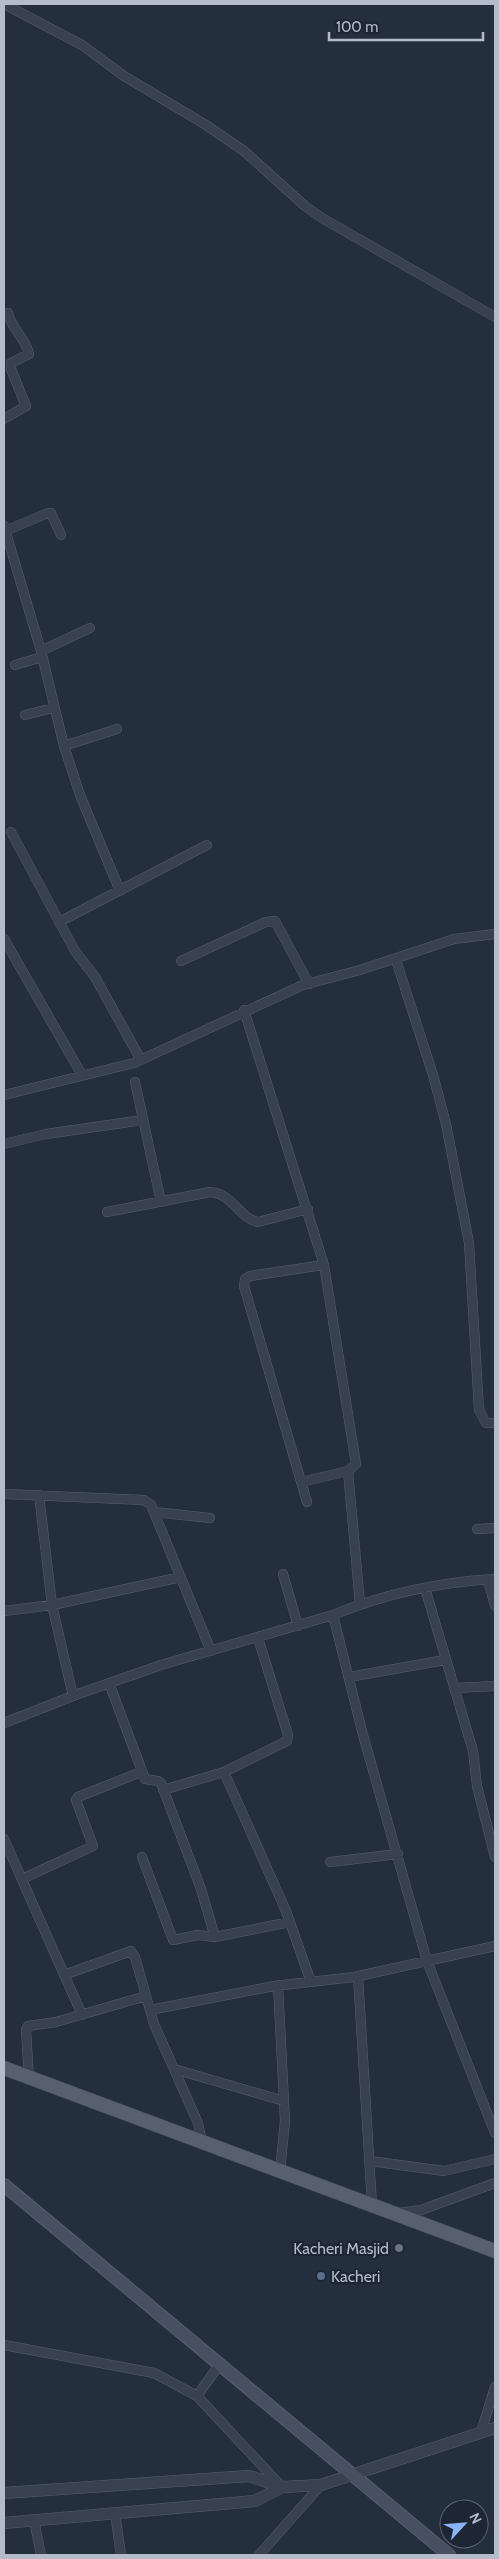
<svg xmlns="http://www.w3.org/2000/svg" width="499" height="2559" viewBox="0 0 499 2559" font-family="Cabin,sans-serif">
<rect width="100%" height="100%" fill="#242f3e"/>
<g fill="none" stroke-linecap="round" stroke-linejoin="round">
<defs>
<path id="minor" d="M4 4 82 45 124 76 206 125 244 151 305 206 322 218 495 317
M4 419 26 406 11 369V363L29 354C26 338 11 329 8 313
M4 526 41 651 64 746 80 795 120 891
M5 531 48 513H51L61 535
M41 651 90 628
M15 665 42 657
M25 715 53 708
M64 746 117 729
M11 832 75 951 95 977 141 1060
M59 922 207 845
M4 939 82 1075
M396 960 433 1075 446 1124 469 1243 479 1410 486 1423H495
M181 961 266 922 275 921 309 984
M244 1010 324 1265 356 1464 348 1471 360 1604
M135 1082 161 1202
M4 1095 134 1063 303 985 360 970 454 939 495 934
M4 1144 46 1134 143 1120
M107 1212 210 1192C234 1194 238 1218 258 1222L308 1209
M301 1482 348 1471
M4 1494 144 1500 151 1505 211 1651
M39 1495 52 1605 73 1696
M307 1502 244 1286 245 1279 250 1276 324 1265
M154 1512 210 1518
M477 1529 495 1528
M283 1574 298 1626
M488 1580 495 1606
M425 1588 473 1751 477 1786 495 1857
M4 1611 52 1605 181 1577
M333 1615 363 1735 427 1961 495 2133
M349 1677 445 1660
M109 1683 145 1779 158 1781 161 1783 201 1889 215 1937
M455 1688 495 1686
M4 1723 78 1694 161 1665 333 1615C384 1594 440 1582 495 1579
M224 1772 286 1911 311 1982
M163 1790 224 1772 287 1741 288 1735 258 1638
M4 1839 82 2015
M142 1857 173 1940 198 1935 215 1937 290 1922
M330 1862 398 1854
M22 1879 93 1846 76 1800 78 1797 141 1772
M64 1975 131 1951 135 1957 154 2024 198 2123 202 2142
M358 1976 372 2205
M278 1985 285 2121 280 2171
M150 2010 274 1986 354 1977 495 1946
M174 2069 284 2101
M29 2078 26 2030 28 2026 56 2022 146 1996
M370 2161 444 2171 495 2159
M398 2213 421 2210 495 2183
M4 2345 154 2373 197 2396 281 2486
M197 2396 219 2365
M481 2432 495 2387
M115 2513 121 2555
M34 2520 41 2555
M259 2555 321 2485"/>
<path id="tertiary" d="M4 2493 249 2476 282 2487 321 2485 495 2428
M4 2523 255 2501 282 2487"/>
<path id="secondary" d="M4 2185 449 2555"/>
<path id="primary" d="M4 2068 495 2251"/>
</defs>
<!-- minor casing -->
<use href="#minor" stroke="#565f6c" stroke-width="10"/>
<!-- tertiary casing -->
<use href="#tertiary" stroke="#565f6c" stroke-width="12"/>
<!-- secondary casing -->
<use href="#secondary" stroke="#565f6c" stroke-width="14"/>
<!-- primary casing -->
<use href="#primary" stroke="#414a57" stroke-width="15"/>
<!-- minor -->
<use href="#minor" stroke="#38414e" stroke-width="9"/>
<!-- tertiary -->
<use href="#tertiary" stroke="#38414e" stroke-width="11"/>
<!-- secondary -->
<use href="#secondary" stroke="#465061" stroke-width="12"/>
<!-- primary -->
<use href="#primary" stroke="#56606e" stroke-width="14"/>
</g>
<!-- markers -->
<circle fill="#6b7280" stroke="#1d2633" stroke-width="2" cx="399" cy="2248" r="5"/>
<circle fill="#5c6f8a" stroke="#1d2633" stroke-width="2" cx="321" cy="2276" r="5"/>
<g text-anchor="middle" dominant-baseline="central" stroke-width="4.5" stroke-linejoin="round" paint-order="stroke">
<!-- poi labels -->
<g font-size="16" fill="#b4bcc9" stroke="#1d2633" text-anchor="end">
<text x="389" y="2248">Kacheri Masjid</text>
<text x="331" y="2276" text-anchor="start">Kacheri</text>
</g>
</g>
<!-- border -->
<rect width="499" height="2559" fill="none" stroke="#b4bcc9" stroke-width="10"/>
<!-- north arrow -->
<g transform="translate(464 2524) rotate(64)"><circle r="24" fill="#1d2633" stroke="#59626f"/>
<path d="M0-4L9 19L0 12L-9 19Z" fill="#8ab4f8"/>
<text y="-8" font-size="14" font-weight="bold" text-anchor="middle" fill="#b4bcc9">N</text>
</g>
<!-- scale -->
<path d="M329 32v8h154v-8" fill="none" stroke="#b4bcc9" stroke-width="2.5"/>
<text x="336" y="32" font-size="15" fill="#b4bcc9" stroke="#1d2633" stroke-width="4" paint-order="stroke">100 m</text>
</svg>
